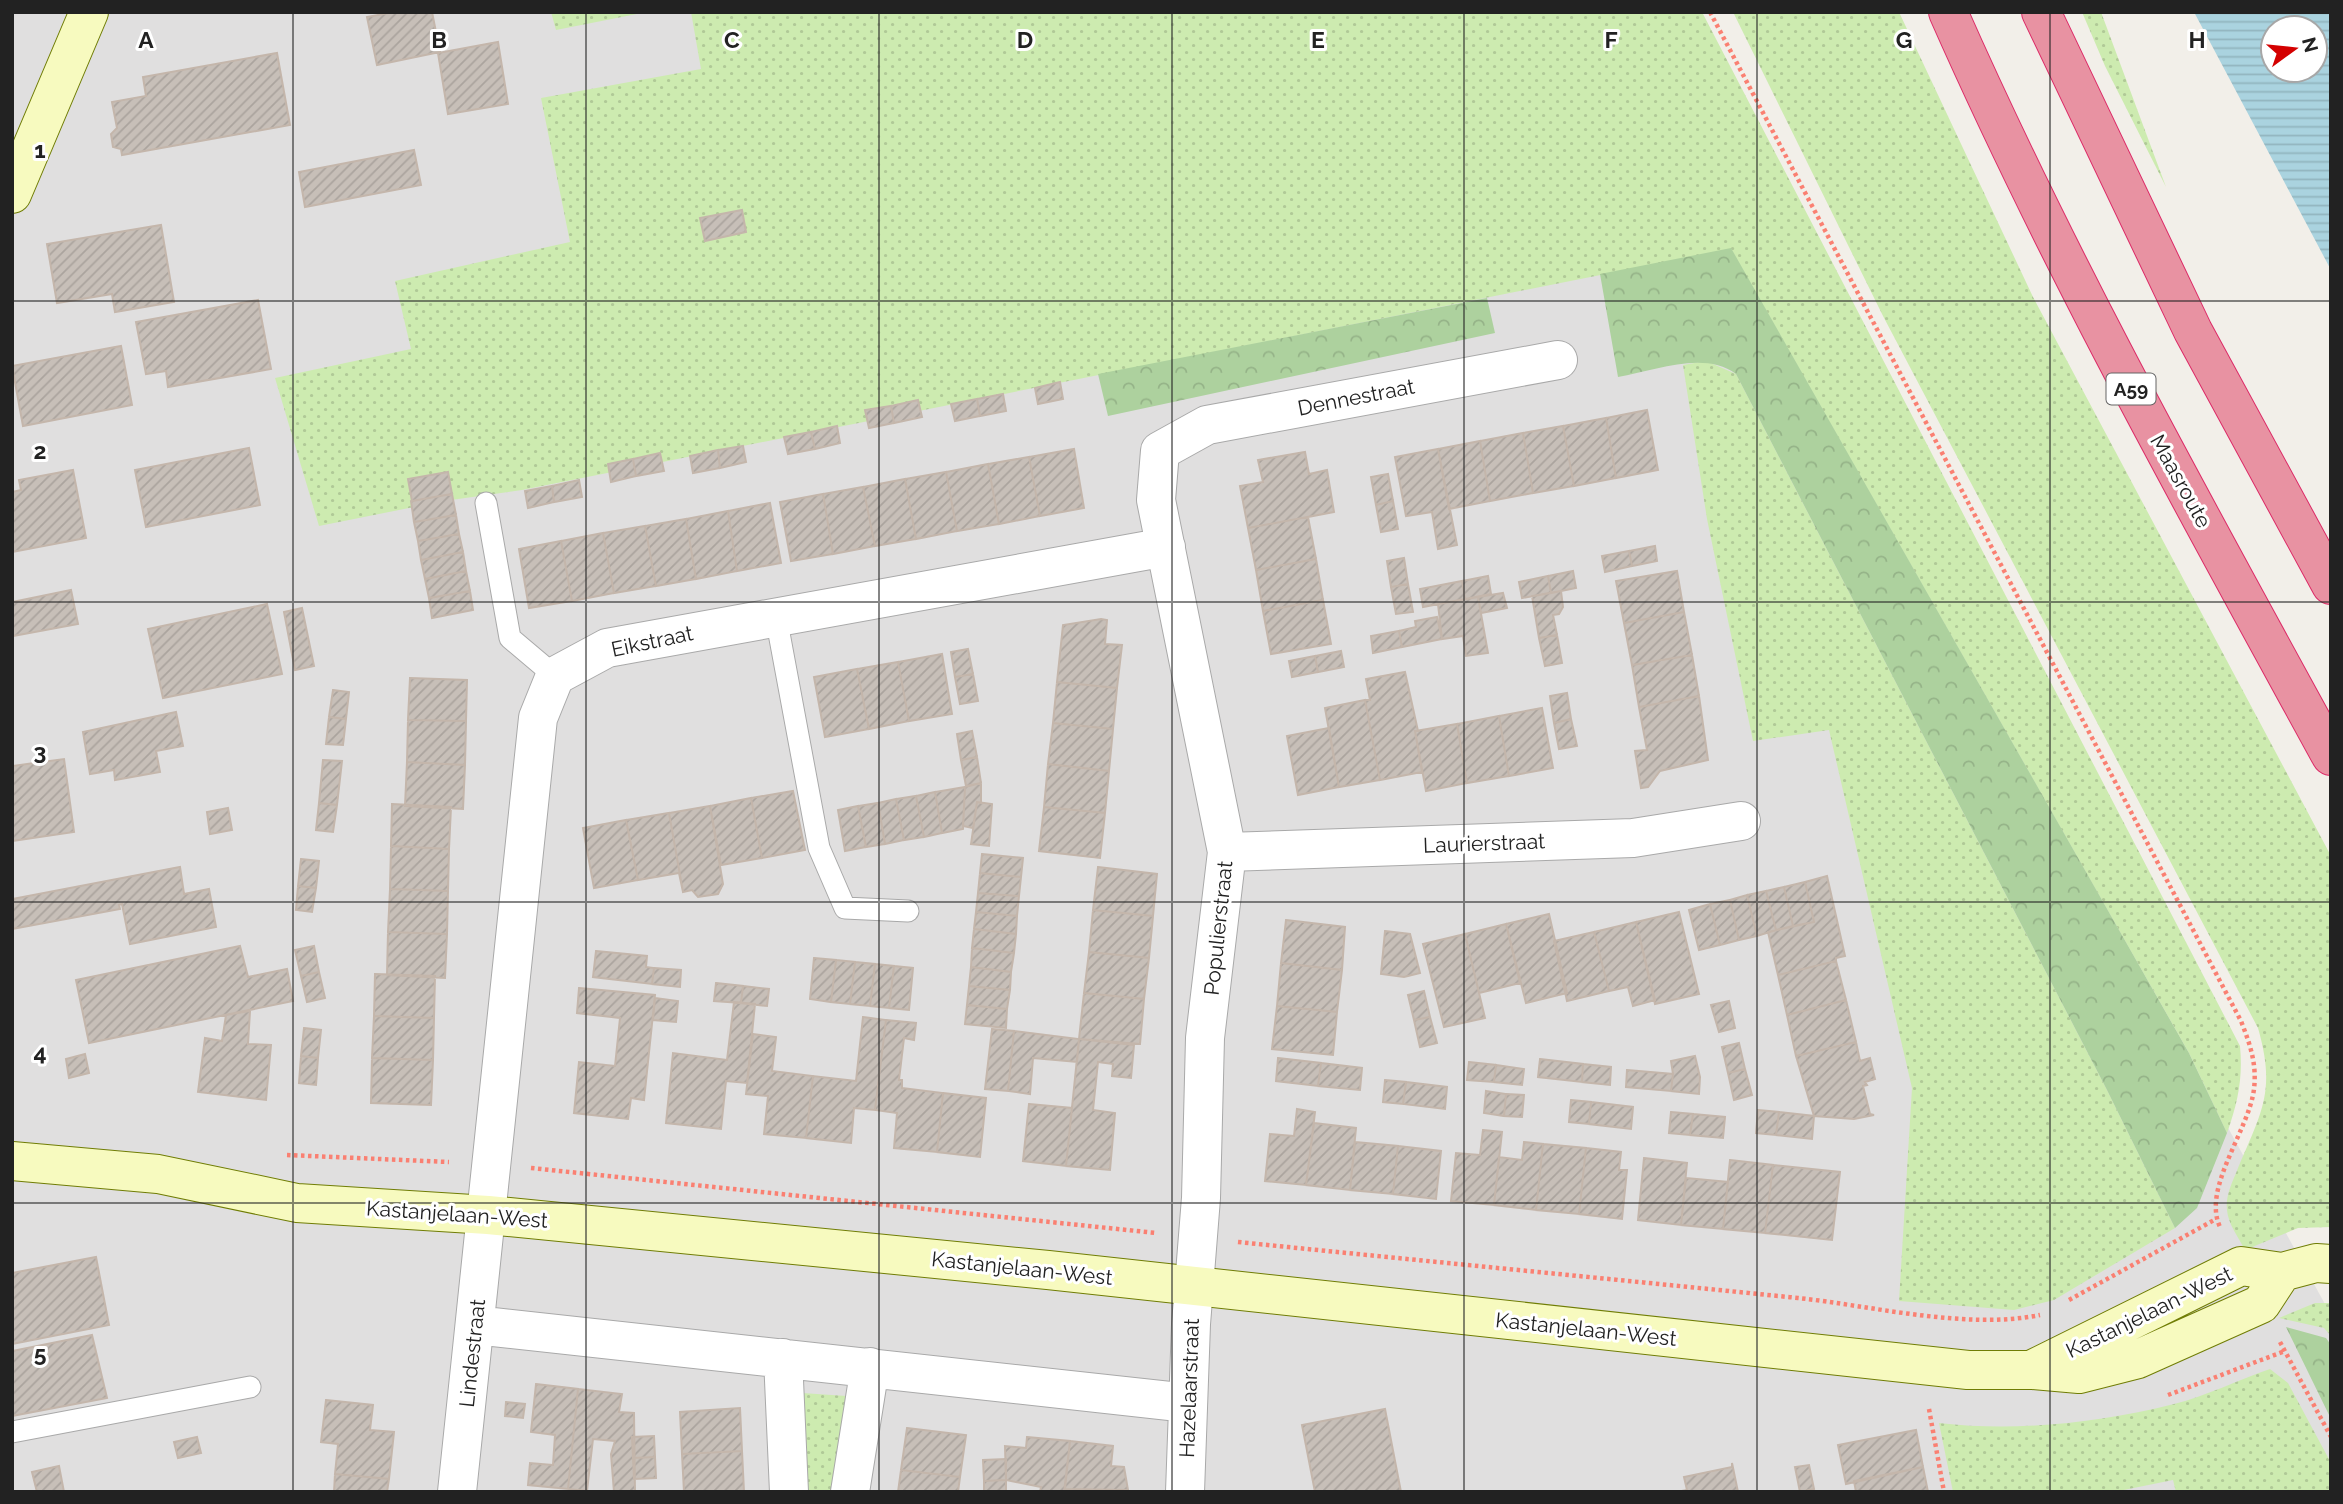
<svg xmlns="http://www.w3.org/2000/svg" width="2343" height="1504" viewBox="0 0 2343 1504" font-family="Raleway,sans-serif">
<defs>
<pattern id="grass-dots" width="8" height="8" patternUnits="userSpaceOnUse" patternTransform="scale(1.75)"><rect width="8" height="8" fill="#cdebb0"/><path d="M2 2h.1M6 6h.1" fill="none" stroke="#b0c997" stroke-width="1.8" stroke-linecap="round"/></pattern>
<pattern id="forest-crowns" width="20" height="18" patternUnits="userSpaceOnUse" patternTransform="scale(1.75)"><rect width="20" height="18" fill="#add19e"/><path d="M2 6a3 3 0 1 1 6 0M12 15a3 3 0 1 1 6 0" fill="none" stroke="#95b388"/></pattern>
<pattern id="water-rules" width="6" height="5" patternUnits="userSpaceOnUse" patternTransform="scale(1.75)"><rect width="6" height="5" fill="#aad3df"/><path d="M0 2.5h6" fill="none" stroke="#92b5bf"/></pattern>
<pattern id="building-hatch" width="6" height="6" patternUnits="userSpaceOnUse" patternTransform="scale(1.75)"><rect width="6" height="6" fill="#c7bfb8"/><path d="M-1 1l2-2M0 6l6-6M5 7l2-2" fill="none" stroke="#aba49e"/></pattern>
</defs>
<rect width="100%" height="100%" fill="#f2efe9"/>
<!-- residential -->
<path fill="#e0dfdf" d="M12 12H739L1733 228 2331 1315V1492H12Z"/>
<!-- grass -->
<path fill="url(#grass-dots)" d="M551 12H647L556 30Z
M691 12H1702L2240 1046C2243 1078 2238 1102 2227 1133L2189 1053 1731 249 522 490 444 501 319 526 275 378 411 349 395 281 570 242 541 98 701 69Z
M1733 12H1899L2033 297 2331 856V1227L2298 1228 2245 1250C2239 1238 2228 1224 2227 1210 2225 1196 2233 1181 2238 1168 2262 1111 2276 1091 2258 1028L1883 316Z
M2082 12H2101L2166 187 2105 66Z
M1706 361 1736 374 2107 1090 2175 1228 2054 1300 2014 1310 1899 1301 1912 1088 1829 730 1753 741 1707 519 1683 365Z
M2315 1303H2331V1336L2324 1328 2279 1318Z
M2270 1369 2288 1383 2331 1463V1492H2176L2173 1480 2114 1492H1953L1939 1423C2016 1432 2098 1423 2174 1404 2206 1396 2238 1380 2270 1369Z
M802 1393 847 1396 836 1492H805Z"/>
<!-- forest -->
<path fill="url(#forest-crowns)" d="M1731 248 2189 1053 2227 1133 2197 1208 2175 1228 2107 1090 1736 374C1704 350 1654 371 1618 377L1600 274Z
M1487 298 1495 333 1108 416 1098 374Z
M2286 1327 2326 1338 2331 1345V1419Z"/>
<!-- water -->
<path fill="url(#water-rules)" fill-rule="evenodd" d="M2194 12H2331V270ZM2273 28H2315V70H2273Z"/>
<!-- building -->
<path fill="url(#building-hatch)" stroke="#c4b6ab" stroke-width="2" d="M394 12H432L440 52 377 65 367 17Z
M498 42 508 104 448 114 438 53Z
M277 53 290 125 122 155 121 149 113 147 111 134 117 128 112 102 146 96 143 77Z
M414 150 421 185 305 207 299 172Z
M742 210 746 232 705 241 700 218Z
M161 225 174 302 115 312 112 294 57 303 47 244Z
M258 300 271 369 168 387 166 371 146 374 136 322Z
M121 346 132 405 23 426 12 366Z
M1060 382 1063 399 1038 404 1035 388Z
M1003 394 1006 411 980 416 977 399Z
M977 399 980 416 955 421 951 404Z
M918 400 922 417 894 423 891 406Z
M891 406 894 423 869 428 865 410Z
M1647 410 1658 470 1616 478 1606 418Z
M1606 418 1616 478 1574 486 1563 426Z
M837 426 840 443 815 449 811 432Z
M1563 426 1574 486 1533 493 1523 433Z
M811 432 815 449 788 454 784 437Z
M1523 433 1533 493 1490 501 1480 441Z
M1480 441 1490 501 1449 509 1438 449Z
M743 446 746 462 720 468 718 450Z
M249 448 260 505 146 527 135 470Z
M1074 449 1084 508 1040 516 1029 457Z
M1438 449 1457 545 1438 549 1432 512 1406 516 1395 457Z
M718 450 720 468 693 473 690 456Z
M1305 452 1309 474 1327 470 1334 512 1248 528 1240 486 1263 482 1258 460Z
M660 453 664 471 636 476 633 459Z
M1029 457 1040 516 999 524 988 464Z
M633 459 636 476 611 482 608 464Z
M988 464 999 524 957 531 946 472Z
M73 470 86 538 12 552V492L21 490 19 480Z
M448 472 452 494 412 501 408 479Z
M946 472 957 531 916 539 905 479Z
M1388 474 1393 501 1376 505 1371 477Z
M905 479 916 539 875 546 863 487Z
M579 480 582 497 554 502 552 486Z
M552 486 554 502 528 508 525 491Z
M863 487 875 546 833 554 823 494Z
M452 494 456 515 414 522 411 501Z
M823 494 833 554 791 561 780 502Z
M1393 501 1398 529 1381 532 1376 505Z
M770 503 781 563 737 571 728 511Z
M728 511 737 571 696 579 686 519Z
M1334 512 1308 517 1316 559 1256 570 1248 528Z
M456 515 459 534 418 541 414 522Z
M686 519 696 579 656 586 645 526Z
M645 526 656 586 614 593 603 533Z
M603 533 614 593 572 601 561 541Z
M459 534 463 552 421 560 418 541Z
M561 541 572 601 529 608 519 549Z
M1655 546 1657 561 1632 566 1629 551Z
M1629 551 1632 566 1605 572 1602 556Z
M463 552 466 571 425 579 421 560Z
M1404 558 1408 584 1391 587 1387 561Z
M1316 559 1323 600 1263 611 1256 570Z
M466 571 470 591 429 598 425 579Z
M1573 571 1576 588 1551 593 1548 576Z
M1677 571 1684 612 1624 623 1616 581Z
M1488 576 1491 594 1465 599 1462 581Z
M1548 576 1551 593 1522 598 1519 582Z
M1462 581 1465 599 1423 607 1420 589Z
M1408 584 1413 612 1396 614 1391 587Z
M71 590 78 624 13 636 12 602Z
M470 591 473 610 432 618 429 598Z
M1561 591 1563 607 1559 614 1553 615 1557 635 1539 638 1532 596Z
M1503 593 1507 608 1481 613 1478 597Z
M1478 597 1488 653 1466 656 1463 636 1442 639 1438 604Z
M1323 600 1331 644 1271 654 1263 611Z
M267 604 282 674 163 698 148 629Z
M302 608 314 666 295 670 284 612Z
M1684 612 1692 655 1632 665 1624 623Z
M1437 617 1442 639 1402 647 1399 631 1416 627 1415 621Z
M1101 619 1107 620 1105 644 1122 645 1117 688 1057 682 1063 625Z
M1399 631 1402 647 1373 653 1371 636Z
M1557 635 1562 663 1545 666 1539 638Z
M968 649 973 674 955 677 951 652Z
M1341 651 1344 667 1318 672 1315 656Z
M942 654 952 714 909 721 898 662Z
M1692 655 1699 696 1639 707 1632 665Z
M1315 656 1318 672 1292 677 1289 661Z
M898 662 909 721 869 729 857 669Z
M857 669 869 729 825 737 814 677Z
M1405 672 1418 731H1415L1422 772 1380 780 1365 700H1370L1366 679Z
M973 674 978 701 960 704 955 677Z
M410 678 467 680 466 721 408 720Z
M1057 682 1117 688 1113 729 1053 723Z
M333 690 349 692 346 719 329 717Z
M1567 693 1571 719 1554 723 1550 696Z
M1699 696 1708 760 1660 771 1648 787 1641 788 1635 751 1647 750 1639 707Z
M1365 700 1380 780 1339 787 1325 708Z
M1542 708 1553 768 1509 776 1499 716Z
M176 712 183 746 156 751 160 772 115 780 114 770 90 774 83 732Z
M1499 716 1509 776 1467 783 1457 724Z
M329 717 346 719 343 745 326 744Z
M1571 719 1577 746 1559 749 1554 723Z
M408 720 466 721 465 765 407 762Z
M1053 723 1113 729 1109 771 1048 764Z
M1457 724 1467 783 1426 791 1415 731Z
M1329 728 1339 787 1298 795 1287 736Z
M972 731 977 757 961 760 957 734Z
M977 757 981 783 966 786 961 760Z
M64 759 74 832 12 841V766Z
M323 760 342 761 337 805 319 803Z
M407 762 465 765 463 809 405 806Z
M1048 764 1109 771 1105 813 1044 807Z
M981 783V803L977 802 973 828 963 826 965 787Z
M965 787 963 829 942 833 935 792Z
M793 791 805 850 762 858 751 798Z
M935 792 942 833 924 837 916 796Z
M916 796 924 837 904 840 896 799Z
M751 798 762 858 721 865 710 806Z
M896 799 904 840 885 844 878 803Z
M977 802 992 804 989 846 971 844Z
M319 803 337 805 333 832 316 830Z
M878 803 885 844 866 847 858 806Z
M392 804 451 807 449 849 391 846Z
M710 806 723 884 718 894 698 897 692 890 683 892 669 813Z
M858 806 866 847 845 851 838 810Z
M1044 807 1105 813 1100 858 1039 851Z
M228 808 232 830 210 834 207 812Z
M669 813 683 892 679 873 638 880 626 820Z
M626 820 638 880 594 888 583 828Z
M391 846 449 849 448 891 390 889Z
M982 854 1023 858 1021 877 980 873Z
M301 859 319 861 316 888 298 886Z
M180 867 184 894 209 889 216 927 130 944 122 904 119 905 120 909 12 929V899Z
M1098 867 1157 874 1153 916 1093 910Z
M980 873 1021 877 1019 896 978 893Z
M1827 876 1845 956 1836 958V961L1778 975 1768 932 1814 922 1805 882Z
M1805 882 1814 922 1793 926 1784 887Z
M298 886 316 888 312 912 296 910Z
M1784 887 1793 926 1776 930 1766 891Z
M390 889 448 891 447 934 388 932Z
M1766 891 1776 930 1757 936 1747 895Z
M978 893 1019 896 1017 916 976 912Z
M1747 895 1757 936 1739 940 1730 900Z
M1730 900 1739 940 1720 945 1710 904Z
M1710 904 1720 945 1699 950 1689 910Z
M1093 910 1153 916 1149 958 1089 952Z
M976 912 1017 916 1016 934 974 929Z
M1679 912 1699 994 1655 1004 1636 922Z
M1549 914 1567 993 1526 1003 1506 924Z
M1286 920 1345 927 1342 970 1281 963Z
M1636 922 1655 1000 1633 1006 1628 987 1609 991 1594 932Z
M1506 924 1520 983 1479 993 1465 934Z
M974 929 1016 934 1014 953 972 948Z
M1385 931 1410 934 1420 973 1404 977 1381 974Z
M388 932 447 934 445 978 387 975Z
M1594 932 1609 991 1567 1001 1554 941Z
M1465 934 1485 1018 1444 1027 1423 944Z
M240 946 248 977 287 969 293 1001 89 1043 76 980Z
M314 946 319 972 301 976 295 950Z
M972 948 1014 953 1011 972 971 967Z
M596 951 647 956 646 967 654 968 652 984 593 977Z
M1089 952 1149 958 1144 999 1084 993Z
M814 958 836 960 831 1002 810 999Z
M836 960 855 962 850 1004 831 1002Z
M1836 961 1846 1000 1787 1015 1778 975Z
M855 962 875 964 870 1006 850 1004Z
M1281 963 1342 970 1337 1012 1277 1006Z
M875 964 894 966 889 1008 870 1006Z
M894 966 913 968 909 1010 889 1008Z
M971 967 1011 972 1010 990 969 986Z
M654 968 681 970 680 987 652 984Z
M319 972 325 998 307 1002 301 976Z
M375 974 435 976 434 1018 374 1016Z
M716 983 743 986 741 1003 714 1001Z
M743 986 769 989 767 1006 741 1003Z
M969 986 1010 990 1007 1009 967 1005Z
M579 988 655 995 644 1100 631 1098 628 1119 574 1113 579 1062 615 1066 620 1018 577 1013Z
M1424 991 1430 1017 1414 1020 1408 995Z
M1084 993 1144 999 1140 1044 1079 1039Z
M655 998 678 1001 676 1022 653 1020Z
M1846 1000 1856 1042 1796 1056 1787 1015Z
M1729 1001 1735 1028 1719 1032 1711 1005Z
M734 1002 755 1004 747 1083 726 1081 721 1129 666 1123 673 1053 727 1060Z
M967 1005 1007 1009 1006 1028 965 1024Z
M1277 1006 1337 1012 1333 1055 1272 1049Z
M250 1011 248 1044 271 1045 266 1100 198 1092 205 1038 222 1041 226 1015Z
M374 1016 434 1018 433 1060 372 1058Z
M863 1017 886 1020 875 1110 854 1108 851 1143 806 1138 813 1076 856 1081Z
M1430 1017 1437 1043 1420 1047 1414 1020Z
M886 1020 916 1023 914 1040 904 1038 899 1080H902V1088L943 1093 937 1152 894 1148 897 1113 875 1110Z
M304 1028 321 1030 318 1058 301 1056Z
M992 1029 1014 1031 1008 1091 985 1089Z
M1014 1031 1079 1039 1077 1062 1033 1058 1030 1094 1008 1091Z
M753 1034 776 1037 772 1071 813 1076 806 1138 764 1134 768 1096 746 1094Z
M1079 1039 1134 1045 1131 1078 1112 1076 1113 1064 1098 1062 1093 1110 1115 1113 1110 1170 1066 1166Z
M1856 1042 1860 1061 1870 1058 1875 1079 1865 1082 1867 1085 1863 1086 1870 1114 1874 1115 1854 1119 1814 1116 1796 1056Z
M1739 1043 1745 1069 1728 1073 1722 1047Z
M85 1054 89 1073 69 1078 66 1059Z
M301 1056 318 1058 316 1085 299 1083Z
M1695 1056 1700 1077 1699 1094 1671 1091 1673 1074 1671 1061Z
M372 1058 433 1060 431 1105 371 1103Z
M1278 1058 1321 1063 1318 1086 1276 1081Z
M1540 1059 1583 1064 1582 1082 1538 1077Z
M1469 1062 1496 1065 1494 1082 1467 1080Z
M1321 1063 1362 1068 1360 1090 1318 1086Z
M1583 1064 1611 1067 1610 1085 1582 1082Z
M1496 1065 1524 1069 1522 1085 1494 1082Z
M1745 1069 1752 1095 1734 1100 1728 1073Z
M1627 1070 1673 1074 1671 1091 1626 1087Z
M1385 1080 1406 1082 1403 1104 1383 1102Z
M1406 1082 1447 1087 1445 1109 1403 1104Z
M1486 1091 1506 1094 1504 1116 1484 1113Z
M943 1093 986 1098 980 1157 937 1152Z
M1506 1094 1524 1095 1522 1117 1504 1116Z
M1571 1100 1591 1102 1589 1124 1569 1122Z
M1591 1102 1633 1107 1631 1129 1589 1124Z
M1029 1104 1072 1108 1066 1166 1023 1161Z
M1297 1109 1315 1112 1306 1185 1265 1181 1270 1134 1294 1136Z
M1758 1110 1779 1112 1776 1135 1756 1133Z
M1671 1112 1693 1114 1690 1135 1669 1133Z
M1779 1112 1814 1116 1812 1139 1776 1135Z
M1693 1114 1725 1117 1723 1138 1690 1135Z
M1314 1123 1356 1128 1350 1190 1306 1185Z
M1483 1130 1502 1132 1494 1205 1451 1201 1456 1153 1480 1155Z
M1355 1142 1398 1146 1393 1194 1350 1190Z
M1524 1142 1543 1144 1536 1210 1494 1205 1499 1157 1522 1160Z
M1543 1144 1586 1148 1579 1214 1536 1210Z
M1398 1146 1441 1151 1436 1199 1393 1194Z
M1586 1148 1621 1152 1619 1170H1627L1622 1219 1579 1214Z
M1644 1158 1687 1163 1681 1225 1638 1220Z
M1730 1160 1773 1165 1765 1233 1723 1229Z
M1773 1165 1840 1172 1832 1240 1765 1233Z
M1686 1178 1728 1182 1723 1229 1681 1225Z
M96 1257 109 1325 12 1344V1273Z
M92 1335 107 1398 12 1416V1351Z
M536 1384 578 1389 568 1489 528 1485 530 1463 553 1465 555 1435 531 1432Z
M578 1389 622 1394 619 1412 634 1413 635 1492H614L611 1454 615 1441 593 1439 587 1491 568 1489Z
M326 1400 373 1405 370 1430 394 1432 389 1479 335 1474 338 1444 321 1442Z
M506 1402 525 1404 523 1418 505 1416Z
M740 1408 742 1451 682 1454 680 1412Z
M1385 1409 1401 1492H1315L1302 1425Z
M907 1428 966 1435 960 1477 901 1470Z
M1916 1430 1923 1467 1846 1484 1838 1445Z
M654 1436 655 1457 633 1458 632 1437Z
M197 1437 201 1453 178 1458 174 1442Z
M1027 1437 1070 1441 1064 1492H1040L1041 1487 1006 1480 1005 1446 1026 1448Z
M1070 1441 1113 1446 1111 1466 1124 1467 1128 1490 1065 1489Z
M742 1451 744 1492H684L682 1454Z
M655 1457 656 1478 634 1479 633 1458Z
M1006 1459V1480L984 1481 983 1460Z
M1732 1463 1738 1492H1676L1687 1490 1684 1477 1732 1467Z
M1809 1465 1814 1489 1800 1492 1795 1467Z
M59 1466 64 1492H37L32 1472Z
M1923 1467 1928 1492H1856L1854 1481Z
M901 1470 960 1477 958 1492H898Z
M335 1474 389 1479 387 1492H334Z
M1006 1480V1492H984V1481Z"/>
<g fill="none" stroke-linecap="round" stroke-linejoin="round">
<defs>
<path id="service" d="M486 503 510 638 555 676
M776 617 819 848 845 908 908 911
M12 1432 250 1387"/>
<path id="minor" d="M1227 852 1633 838 1741 821
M475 1325 1188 1403
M783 1358 789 1492
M457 1492 538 718 555 676 607 648 1166 547
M850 1492 870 1367
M1185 1492 1191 1324 1201 1198 1205 1038 1227 852 1156 500 1160 451 1207 425 1558 360"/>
<path id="secondary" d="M12 194 89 12
M12 1161 158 1174 297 1203 488 1215 1048 1270 1968 1370H2033L2079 1374 2138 1359 2261 1304 2282 1272
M2033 1369 2241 1266 2282 1272 2316 1263 2331 1264"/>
<path id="motorway" d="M1948 12C2061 268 2197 511 2331 756
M2041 12 2193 331 2331 585"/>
</defs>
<!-- service casing -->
<use href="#service" stroke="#a9a9a9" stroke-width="23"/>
<!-- minor casing -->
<use href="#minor" stroke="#a9a9a9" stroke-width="40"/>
<!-- secondary casing -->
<use href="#secondary" stroke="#707d05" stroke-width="40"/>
<!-- motorway casing -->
<use href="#motorway" stroke="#dc2a67" stroke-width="40"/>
<!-- path -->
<path stroke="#fa8072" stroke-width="4.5" stroke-dasharray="3.5 3.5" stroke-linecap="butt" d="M1710 12 2241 1021C2250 1044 2257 1064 2254 1089 2249 1131 2200 1190 2221 1229
M287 1155 449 1162
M531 1168 1156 1233
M1238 1242C1425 1261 1611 1279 1798 1298 1873 1306 1967 1330 2040 1315
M2069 1300 2216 1219
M2280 1342 2331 1437
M2168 1395 2285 1351
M1929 1409 1944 1492"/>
<!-- service -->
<use href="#service" stroke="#fff" stroke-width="21"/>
<!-- minor -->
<use href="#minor" stroke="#fff" stroke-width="38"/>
<!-- secondary -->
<use href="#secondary" stroke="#f7fabf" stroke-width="38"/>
<!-- motorway -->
<use href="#motorway" stroke="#e892a2" stroke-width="38"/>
</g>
<!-- grid -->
<path fill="none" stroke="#222" stroke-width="2" stroke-opacity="0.55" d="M293 12V1492M586 12V1492M879 12V1492M1172 12V1492M1464 12V1492M1757 12V1492M2050 12V1492M12 301H2331M12 602H2331M12 902H2331M12 1203H2331"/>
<g text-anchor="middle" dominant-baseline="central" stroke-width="6" stroke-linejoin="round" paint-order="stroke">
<!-- shield labels -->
<rect fill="#fff" stroke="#646464" stroke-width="2" x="2106.5" y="373.5" width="49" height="31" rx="5"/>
<g font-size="19" font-weight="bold" fill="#222">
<text x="2131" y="389">A59</text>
</g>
<!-- street labels -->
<g font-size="21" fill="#222" stroke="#fff">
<text transform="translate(1356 397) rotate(-11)">Dennestraat</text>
<text transform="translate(2181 481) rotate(61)">Maasroute</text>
<text transform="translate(652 641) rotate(-12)">Eikstraat</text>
<text transform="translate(1484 843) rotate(-2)">Laurierstraat</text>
<text transform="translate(1218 928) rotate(-84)">Populierstraat</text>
<text transform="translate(457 1214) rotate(4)">Kastanjelaan-West</text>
<text transform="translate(1022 1268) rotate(6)">Kastanjelaan-West</text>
<text transform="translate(2149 1312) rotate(-26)">Kastanjelaan-West</text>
<text transform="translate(1586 1329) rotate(6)">Kastanjelaan-West</text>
<text transform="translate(472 1353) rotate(-84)">Lindestraat</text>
<text transform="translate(1189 1388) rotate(-88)">Hazelaarstraat</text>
</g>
</g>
<g font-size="23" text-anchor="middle" font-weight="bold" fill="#222" stroke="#fff" stroke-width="6" stroke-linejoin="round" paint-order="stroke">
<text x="146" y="48">A</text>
<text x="439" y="48">B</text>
<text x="732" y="48">C</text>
<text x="1025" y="48">D</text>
<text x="1318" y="48">E</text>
<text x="1611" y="48">F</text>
<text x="1904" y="48">G</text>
<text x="2197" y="48">H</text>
<text x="40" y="158">1</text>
<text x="40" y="459">2</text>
<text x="40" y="760">3</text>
<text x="40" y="1061">4</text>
<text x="40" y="1362">5</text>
</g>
<!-- border -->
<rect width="2343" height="1504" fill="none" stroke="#222222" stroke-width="28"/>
<!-- north arrow -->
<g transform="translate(2294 49) rotate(75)"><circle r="33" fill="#ffffff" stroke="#a7a7a7" stroke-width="2"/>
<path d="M0-5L12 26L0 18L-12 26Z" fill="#d40000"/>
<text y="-10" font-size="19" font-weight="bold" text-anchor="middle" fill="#222222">N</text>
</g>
</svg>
